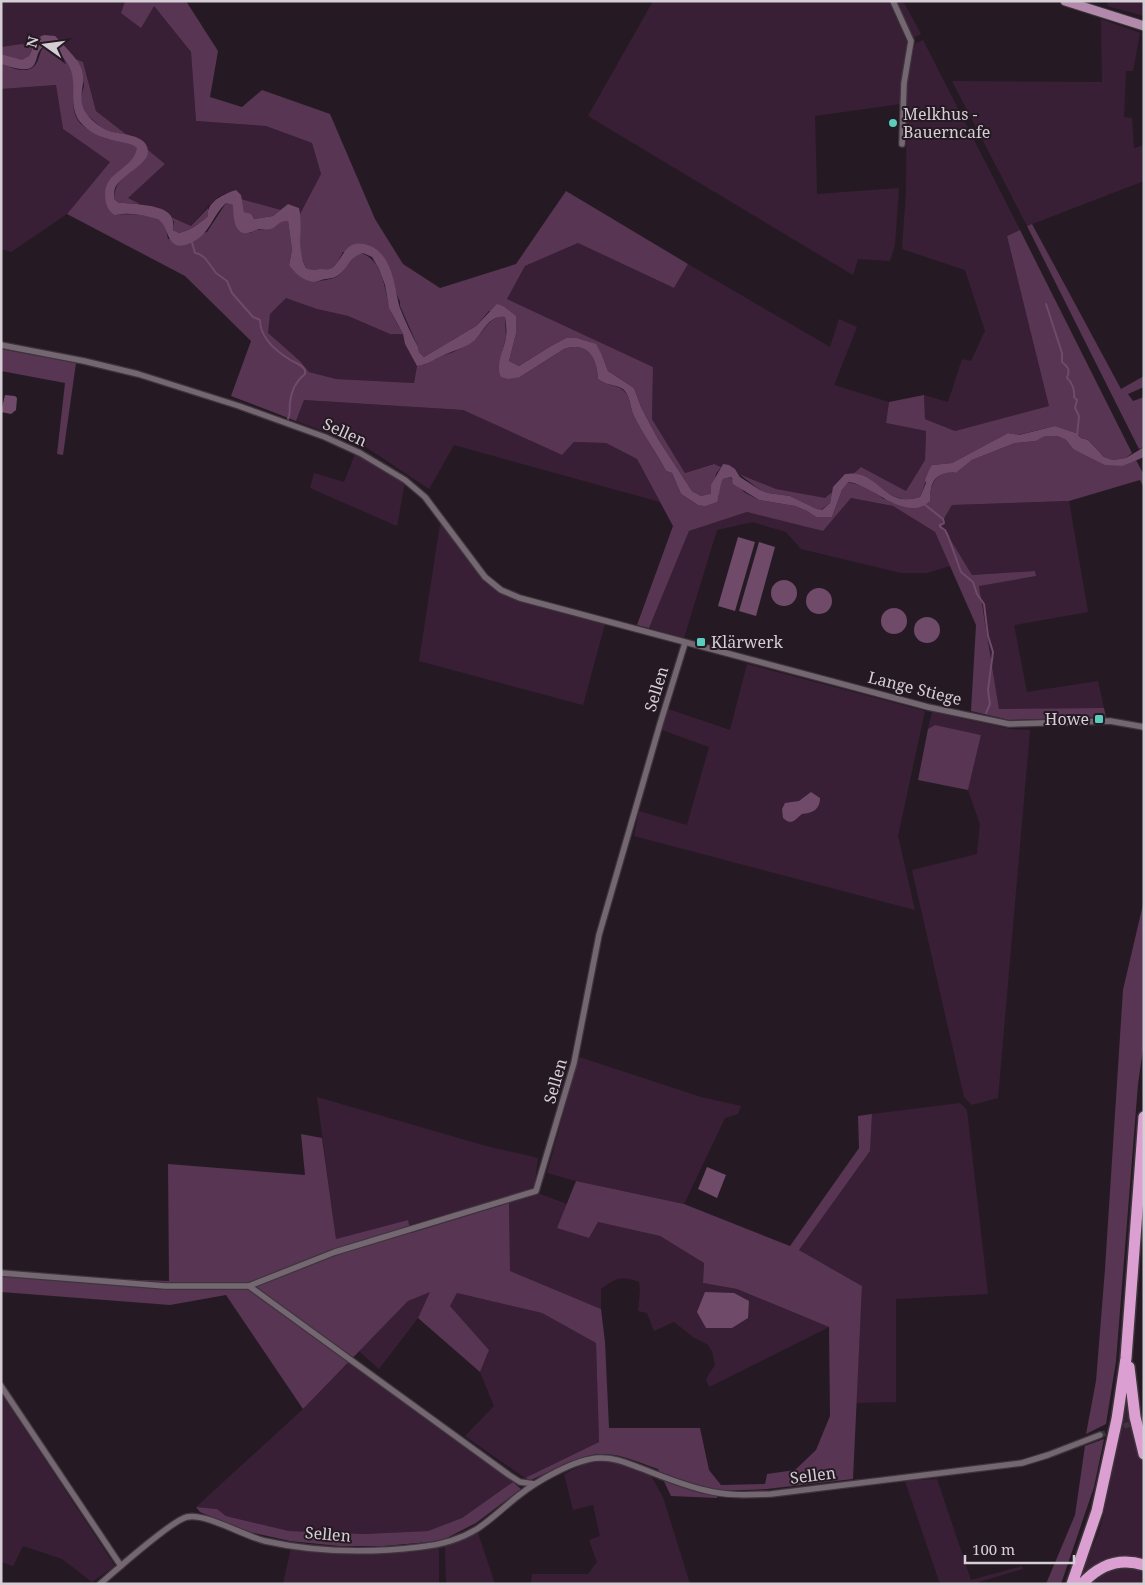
<svg xmlns="http://www.w3.org/2000/svg" width="1145" height="1585" viewBox="0 0 1145 1585" font-family="'Noto Serif',serif">
<rect width="100%" height="100%" fill="#251a23"/>
<!-- green -->
<path fill="#391f35" d="M1 1H125L121 13 153 5 191 52 196 121 266 126 312 143 321 174 300 214 299 208 288 204 281 210 241 199 240 195C234 194 227 192 222 195 212 200 199 217 191 226L171 217 167 212 140 204 127 198 165 164C160 160 153 156 149 151 143 145 137 136 127 135L96 111 83 62 73 58 65 47 37 38 35 42 1 47Z
M653 1H889L907 42 901 80 900 104 815 116 817 194 899 188 895 245 890 261 858 259 853 275 588 116Z
M896 1H903L921 34 913 38Z
M1108 1H1144V16L1107 6Z
M1101 19 1140 33 1133 71H1126L1124 117 1132 118 1134 148 1144 145V181L1027 226 952 81 1102 82Z
M923 40 1020 230 1007 236 1050 406 955 431 925 419 924 395 948 402 962 359 971 361 985 331 965 270 902 249 906 192 907 83 915 44Z
M56 85 63 129 110 162 67 214 11 252 1 249V89Z
M578 243 674 288 688 264 830 347 839 319 857 327 834 385 889 402 886 423 926 431 925 460 906 491 861 467 853 474H845C838 482 833 491 825 499L776 489 739 474 735 469 723 464 721 467 713 464 685 473 652 419 653 367 507 299 525 266Z
M286 297 317 309 348 316 390 334H403L405 344 417 366 414 383 336 379 309 372 300 361 267 333 270 314Z
M304 400 463 410 562 455 574 442 606 443 637 459 660 502 454 445 429 489 366 447 296 421Z
M355 454 405 482 397 526 310 488 314 473 344 482Z
M851 498 893 506 935 532 950 566 927 573H901L801 549 786 532 752 522 717 530 684 638 649 628 689 531 747 512 823 531Z
M1069 501 1088 612 1014 625 1027 692 1098 681 1104 708 999 709 979 585 1036 576 1035 571 972 575 941 524 952 505Z
M441 518 484 578 511 598 605 624 583 705 419 661Z
M747 664 925 711 898 836 915 910 634 836 639 811 687 825 709 747 662 730 668 709 730 730Z
M932 712 1010 729 1030 730 998 1098 972 1105 964 1097 912 870 977 854 980 824 968 790 981 735 935 725 928 729Z
M579 1057 701 1097 741 1106 738 1114 725 1118 684 1204 576 1181 547 1173Z
M317 1097 486 1146 538 1158 534 1189 409 1225 408 1220 336 1239Z
M960 1103 967 1110 988 1294 896 1299V1402L856 1403 862 1286 799 1250 870 1151 872 1114Z
M540 1194 567 1204 558 1227 589 1238 598 1222 660 1236 704 1263 703 1283 737 1289 829 1327 709 1387 706 1379 715 1365 712 1351 708 1345 693 1337 674 1322 654 1331 647 1313 638 1311 640 1290 639 1282C621 1275 616 1278 601 1289V1309L510 1271 509 1203Z
M431 1291 418 1318 379 1369 359 1351 408 1301Z
M457 1293 542 1313 596 1343 599 1442 525 1478 465 1436 494 1406 480 1372 489 1350 450 1306Z
M353 1358 513 1482 462 1518 429 1531 364 1534 289 1531 226 1516 217 1509 196 1507 303 1409Z
M1127 1387 1133 1426 1144 1465V1561L1134 1559 1082 1579 1079 1578 1099 1532 1104 1513Z
M1 1393 115 1566 92 1582 62 1559 23 1546 13 1566 1 1562Z
M601 1461 618 1462 650 1474 663 1497 690 1584H531L532 1574H588L597 1562 589 1540 600 1536 593 1505 573 1510 564 1474 585 1464Z
M937 1479 971 1580 1022 1566 1023 1569 979 1582 978 1584H940L905 1481Z
M477 1530 495 1584H446L445 1546Z
M291 1548 334 1553 383 1554 439 1549V1584H283Z
M1115 1566 1144 1569V1584H1087Z"/>
<!-- forest -->
<path fill="#583553" d="M125 1H186L218 51 210 97 242 107 262 90 330 114 375 219 403 264 440 288 516 264 566 191 688 264 674 288 578 243 525 266 507 299 653 367 652 419 685 473 714 464 721 467 716 474 711 495 701 496 692 491 658 439 641 407 634 388 608 371 602 355 566 338 551 346 519 366 509 361 516 334V316L489 311 476 326 424 357 419 352 418 347 400 306V302L380 253 343 252 337 263 331 269 312 271 306 268 301 256 300 214 321 174 312 143 266 126 196 121 191 52 154 6 141 28 121 13Z
M35 42 29 56 22 61 1 54V47Z
M45 46C60 52 74 65 75 83 75 98 69 111 81 124 89 131 101 138 112 140 121 142 129 142 138 148 135 163 122 167 112 177L115 215C125 213 157 214 163 223 166 227 167 234 168 239L207 232 226 203 233 205V212L250 233 256 230 272 228 282 220 288 221 292 250 289 265 316 282C322 280 330 280 336 277 348 271 344 259 362 253 383 262 384 286 389 306 392 315 398 325 403 334H390L348 316 317 309 286 298 270 314 268 333 300 361 309 372 336 379 414 383 417 366C430 365 434 358 445 355 454 352 465 347 473 341 484 334 488 315 505 317L506 337 502 352 520 377 564 349C588 341 597 358 598 379 607 386 615 384 623 390 630 395 630 406 633 414 642 434 656 451 666 471L672 473 681 494 698 505 719 497V487L723 479 730 477 744 492 759 500 795 506 807 511 816 517H832L842 490 847 482 864 486 884 499H930C930 483 938 469 956 473L972 460 1015 443 1036 441 1044 436H1057L1066 440 1073 449 1123 466 1136 460 1144 475V488L1140 480 1069 501 952 505 941 524 972 575 1035 571 1036 576 979 586 999 709 1104 708 1106 717 1009 720 971 711 976 625 935 532 893 506 851 498 823 531 747 512 689 531 649 628 637 625 673 526 637 459 606 443 574 442 562 455 463 410 304 400 296 421 231 396 251 341 185 276 67 214 110 162 63 129 56 85 1 89V64C11 67 28 76 36 64 40 58 39 51 45 46Z
M73 58 83 62 96 111 127 135 104 130 86 114 82 107 80 100 84 86 80 65Z
M148 150 165 164 128 198 140 204 119 203 114 199C115 170 144 172 148 150Z
M241 199 281 210 273 216 254 219 244 212Z
M208 208V216C199 224 191 230 179 233L173 230 174 222 171 217 191 226Z
M1032 224 1121 389 1144 376V387L1128 394 1133 401 1144 397V447L1139 449 1027 226Z
M1020 230 1132 453 1126 458 1113 460 1104 457 1088 440 1081 438 1076 433 1055 426 1018 435 1008 433 952 463 932 465 920 497C886 508 878 474 853 474L861 467 906 491 925 460 926 431 886 423 889 402 924 395 925 419 955 431 1049 406 1007 236Z
M1 349 76 363 63 455 57 454 65 383 1 371Z
M739 474 776 489 825 498 832 492 830 503 821 510 817 509 790 496 768 493 760 490Z
M935 725 981 735 968 790 918 780 928 729Z
M1144 900V1042L1138 1084 1116 1361 1106 1424 1086 1434 1096 1381 1105 1269 1123 990Z
M872 1114 870 1151 799 1250 862 1286 853 1479 767 1489 719 1491 717 1498 671 1496 658 1469C640 1463 620 1453 601 1454 583 1454 548 1473 531 1480L525 1478 599 1442 596 1343 542 1313 457 1293 450 1306 489 1350 480 1372 418 1318 430 1292 408 1301 303 1409 226 1295 170 1305 1 1292V1275L169 1281 168 1164 305 1175 301 1134 322 1138 336 1239 408 1220 411 1233 509 1203 510 1271 601 1309 605 1342 609 1428H700L709 1470 721 1485 765 1484 767 1474 795 1470 816 1450 830 1416 829 1327 737 1289 703 1283 704 1263 660 1236 598 1222 589 1238 557 1228 576 1181 684 1204 790 1246 859 1148 858 1116Z
M1104 1439 1094 1487 1061 1584H1046L1075 1515 1085 1446Z
M513 1482 521 1489 476 1523 441 1541 383 1546H339L290 1541 245 1531 200 1512 196 1507 217 1509 226 1516 289 1531 364 1534 428 1531 462 1518Z"/>
<!-- water -->
<path fill="#6f4a69" d="M44 35 55 36C61 42 77 59 80 65 90 87 71 99 91 119 94 122 103 129 106 130 118 135 147 133 148 151 149 164 121 175 115 188 114 191 114 195 114 199L119 203C130 203 158 205 167 212 173 216 174 223 173 230L179 233C191 230 199 224 208 216 206 202 224 194 236 190L241 195 244 212 251 214 254 219 273 216 288 204 299 208C304 228 296 250 306 268 312 271 315 270 321 269 325 269 329 270 332 268 343 260 344 240 364 244 393 250 394 287 400 308 405 321 412 335 418 347L419 352 424 357 476 326 497 304 503 306 516 316V334L509 361 519 366 551 346 566 338H576L596 344 602 355 608 371 634 388 641 407 658 439 692 491 701 496 711 494V485L723 464 729 465 735 469 740 477 760 490 768 493 790 496 817 509 822 510 830 503 833 487 845 474C848 474 853 473 857 474 881 478 888 508 920 497L926 483 925 480 929 470 932 465 952 463 1008 433 1019 435 1055 426 1076 433 1081 438 1088 440 1104 457 1113 460 1126 458 1144 447V457L1123 466 1105 465 1073 449 1066 440 1057 436H1045L1036 441 1015 443 972 460 956 473C944 471 933 476 931 489 930 493 930 497 930 501 906 524 872 484 848 482L842 490 832 517H816L807 511 795 506 759 500 733 484 732 478 730 477 723 479C719 487 720 494 717 502L705 506 698 505 681 494 672 473 666 471C656 451 642 434 633 414 630 406 630 395 623 389 615 384 607 386 598 379 597 358 588 341 564 349L520 377 508 379 501 377C495 365 504 349 506 337 507 330 506 323 505 317 489 315 484 331 475 340 466 348 452 351 442 356 433 360 427 365 417 366L405 344 403 334 389 308 385 285 379 269 372 257 363 253C348 258 350 265 340 274 335 278 332 278 326 279 322 279 318 282 314 282 303 281 295 273 289 265L292 250 288 221C279 220 278 226 271 229 267 230 262 229 259 229 255 230 252 233 247 233 234 235 233 215 233 205L226 203C211 217 210 236 188 244 165 253 170 224 157 219 146 216 134 213 123 214 122 214 116 215 115 215 111 214 107 207 106 203 99 170 133 172 137 148 128 141 119 143 108 139 99 137 88 131 82 124 66 108 79 85 69 66 64 56 55 51 47 45 27 52 50 81 1 64V54L22 60 29 56 37 38Z
M5 395 15 396 17 398 16 410 11 414 1 412Z
M738 537 755 542 735 611 718 606Z
M759 542 775 547 756 616 739 611Z
M771 593a13 13 0 1 1 26 0a13 13 0 1 1-26 0Z
M806 601a13 13 0 1 1 26 0a13 13 0 1 1-26 0Z
M881 621a13 13 0 1 1 26 0a13 13 0 1 1-26 0Z
M914 630a13 13 0 1 1 26 0a13 13 0 1 1-26 0Z
M811 792 820 798C820 810 812 813 802 814 794 820 792 826 783 818L782 809 785 803 799 801Z
M707 1167 726 1175 717 1198 698 1189Z
M705 1292 734 1293 749 1301 748 1318 732 1328H706L697 1312Z"/>
<g fill="none" stroke-linecap="round" stroke-linejoin="round">
<!-- stream -->
<path stroke="#6f4a69" stroke-width="2" d="M191 239 195 253 199 254 205 258 216 273 227 281 232 293 253 317 260 320C260 338 277 352 292 361 298 364 301 364 305 370V374C296 381 291 392 290 403 289 410 291 413 288 419
M1046 304 1062 353V362C1069 368 1070 370 1067 378 1072 382 1075 390 1074 397L1077 400 1075 408 1079 416 1077 436
M924 504 943 519 944 523 940 525V527L945 530 948 536 961 572 973 582 977 594 984 604 988 636 993 652 988 690 990 704 986 713"/>
<!-- street-tunnel -->
<path stroke="#40353e" stroke-width="5.5" stroke-dasharray="5.5 3" stroke-linecap="butt" d="M1100 1435 1144 1419"/>
<defs>
<path id="street" d="M893 1 911 41 904 83 902 144
M1 345 84 361 138 374 239 406 325 437 360 453 405 480 425 497 485 577 501 590 520 598 928 707 1009 724 1110 721 1144 727
M1 1273 165 1286H249L335 1252 536 1191 574 1063 599 935 660 724 685 643
M249 1286 509 1475 520 1482 535 1484
M1 1386 121 1566
M100 1584C115 1571 172 1520 187 1517 206 1513 244 1536 265 1541 314 1552 370 1553 420 1547 440 1545 459 1540 477 1529 492 1519 504 1507 518 1496 537 1481 575 1459 599 1458 615 1457 629 1464 643 1469 663 1477 683 1485 704 1490 726 1496 749 1495 771 1494L1022 1463 1048 1455 1100 1435"/>
<path id="primary" d="M1065 1 1144 26"/>
<path id="highway" d="M1129 1367 1135 1417 1144 1454
M1072 1584 1097 1511 1117 1419 1126 1358 1144 1117
M1082 1584C1099 1565 1119 1557 1144 1565"/>
</defs>
<!-- street casing -->
<use href="#street" stroke="#3e353c" stroke-width="8"/>
<!-- primary casing -->
<use href="#primary" stroke="#3e353c" stroke-width="11"/>
<!-- highway casing -->
<use href="#highway" stroke="#3e353c" stroke-width="14"/>
<!-- street -->
<use href="#street" stroke="#746772" stroke-width="5.5"/>
<!-- primary -->
<use href="#primary" stroke="#b289ab" stroke-width="9"/>
<!-- highway -->
<use href="#highway" stroke="#dba0d1" stroke-width="11"/>
</g>
<!-- markers -->
<g fill="#5acebd" stroke="#251a23" stroke-width="2">
<circle cx="893" cy="123" r="5"/>
<rect x="696" y="637" width="10" height="10" rx="2.5"/>
<rect x="1094" y="714" width="10" height="10" rx="2.5"/>
</g>
<g text-anchor="middle" dominant-baseline="central" stroke-width="4" stroke-linejoin="round" paint-order="stroke">
<!-- poi labels -->
<g font-size="16" fill="#d6ced5" stroke="#251a23" text-anchor="start">
<text x="903" y="114">Melkhus -<tspan x="903" dy="18">Bauerncafe</tspan></text>
<text x="711" y="642">Klärwerk</text>
<text x="1089" y="719" text-anchor="end">Howe</text>
</g>
<!-- street labels -->
<g font-size="16" fill="#d6ced5" stroke="#251a23">
<text transform="translate(345 432) rotate(24)">Sellen</text>
<text transform="translate(915 688) rotate(14)">Lange Stiege</text>
<text transform="translate(656 689) rotate(-73)">Sellen</text>
<text transform="translate(555 1081) rotate(-74)">Sellen</text>
<text transform="translate(813 1475) rotate(-7)">Sellen</text>
<text transform="translate(328 1534) rotate(5)">Sellen</text>
</g>
</g>
<!-- border -->
<rect width="1145" height="1585" fill="none" stroke="#d6ced5" stroke-width="5"/>
<!-- north arrow -->
<g transform="translate(45 45) rotate(284)" stroke="#251a23" stroke-width="4" paint-order="stroke">
<path d="M0-4L9 19L0 12L-9 19Z" fill="#d6ced5"/>
<text y="-8" font-size="14" font-weight="bold" text-anchor="middle" fill="#d6ced5">N</text>
</g>
<!-- scale -->
<path d="M965 1555v8h109v-8" fill="none" stroke="#d6ced5" stroke-width="2.5"/>
<text x="972" y="1555" font-size="15" fill="#d6ced5" stroke="#251a23" stroke-width="4" paint-order="stroke">100 m</text>
</svg>
